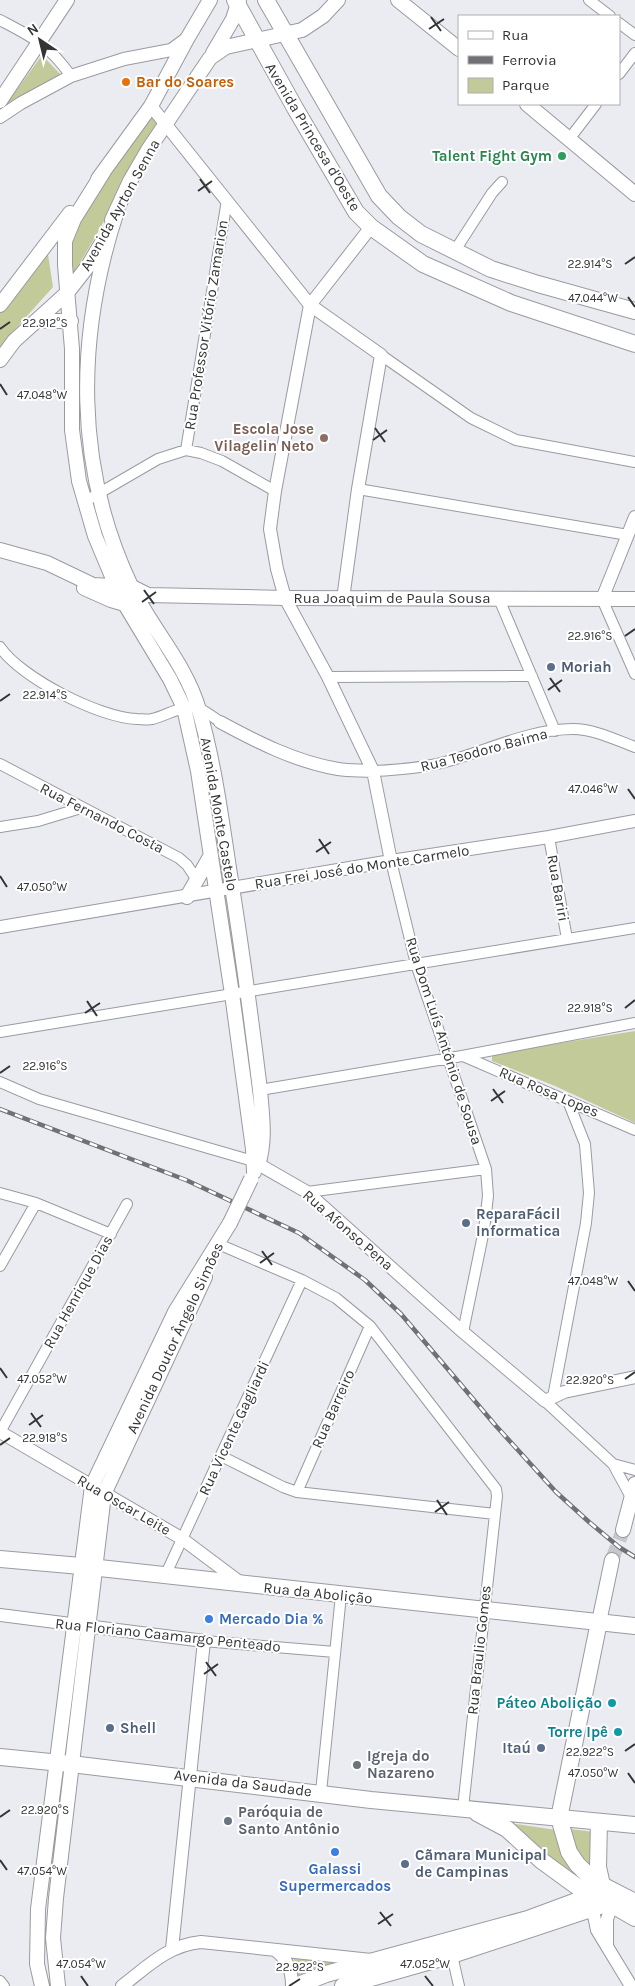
<svg xmlns="http://www.w3.org/2000/svg" width="635" height="1986" viewBox="0 0 635 1986" font-family="Karla,sans-serif">
<rect width="100%" height="100%" fill="#eaecf2"/>
<!-- green -->
<path fill="#c3ca99" d="M42 55 61 75 6 105Z
M154 117 158 122 156 128C128 176 103 226 73 274L71 253 74 232 81 213 149 118Z
M47 248 53 287 10 335 0 349V309Z
M635 1031V1123L555 1086 492 1061V1054Z
M503 1822 556 1830 559 1848 590 1889Z
M570 1829 594 1832 590 1869 576 1855Z
M294 1959 349 1962 298 1978Z"/>
<g fill="none" stroke-linecap="round" stroke-linejoin="round">
<!-- secondary-tunnel -->
<path stroke="#c5c7cc" stroke-width="14" stroke-dasharray="14 7" stroke-linecap="butt" d="M612 1560 623 1530"/>
<defs>
<path id="minor" d="M589 0 610 16
M0 20C34 38 48 44 71 76
M619 23 635 35
M619 74 635 53
M570 138 596 104
M454 252 492 193 502 182
M381 355 471 418 516 440 635 462
M186 450 227 200
M358 489 628 535
M84 502 158 459 186 450 201 453 222 461 275 491
M499 599 555 731
M602 599 635 674
M0 647C21 678 100 718 137 719 142 719 148 720 152 719 167 716 185 702 200 709 207 712 213 717 220 722
M328 677 532 676
M0 764 179 858 187 865 197 880
M373 771C400 770 426 768 452 760 491 749 531 729 573 729 594 729 616 740 635 747
M0 827 38 821 81 808
M549 837 567 939
M391 861 416 964 486 1169 488 1196 484 1230 463 1332
M0 1032 635 928
M463 1056 635 1130
M0 1082 39 1099 253 1161
M260 1090 462 1056 635 1023
M307 1192 486 1169
M0 1193 36 1203 111 1234
M216 1243 302 1280 336 1298 370 1326 496 1489 497 1496 463 1808
M0 1266 36 1203
M553 1397 586 1223 589 1193 585 1144 568 1101
M545 1401 613 1464 632 1499
M0 1432 127 1204
M221 1456 283 1487 297 1492 495 1514
M613 1464 635 1470
M297 1492 370 1326
M165 1576 302 1280
M204 1641 335 1652
M321 1792 341 1595
M452 1955 459 1986
M0 1981 4 1986"/>
<path id="tertiary" d="M151 106 310 305 381 355 358 489 343 599
M0 117 21 103 71 76 124 59 171 50 186 39
M371 227 310 305 275 491 270 529 277 569 285 598 328 677 373 771 391 861
M602 599 635 517
M220 722C257 742 296 762 338 769 350 771 362 770 373 771
M0 927 391 861 549 837 635 821
M253 1161 307 1192 318 1202 463 1332 545 1401 564 1392 635 1377
M0 1432 181 1538 241 1583
M0 1615 204 1641 172 1949
M591 1901 597 1930 631 1986
M607 1945V1919L612 1905
M275 1950C288 1960 292 1970 292 1986
M122 1986C147 1967 168 1945 201 1942L371 1960"/>
<path id="secondary" d="M398 0 459 49
M213 53 233 19 239 0
M0 101 67 0
M527 104 635 194
M104 171 74 219 65 241V265L72 349V430L79 481 95 536 116 586 126 606 170 679 184 708 198 771 232 994 253 1149 254 1172
M98 179 151 106 187 39 210 0
M117 211C76 336 74 466 131 586 151 628 186 664 199 710 214 762 221 815 229 868 241 942 251 1016 260 1090 262 1115 266 1140 258 1165
M112 220 130 181 148 150 210 58 226 47 302 30 323 16 338 0
M0 305 70 213
M36 321H71
M0 360 14 341 67 293 88 266 101 244
M0 550 47 563 93 585 132 587 148 595 285 598 635 599
M84 588 111 600 128 605
M187 897 211 855
M623 1530 635 1484
M599 1622 612 1560
M42 1986 37 1964 38 1909 92 1486 175 1312 230 1223
M58 1986 53 1938 56 1898 104 1494 205 1277"/>
<path id="primary" d="M235 0 295 108 356 212 371 227 423 264 511 303 635 344
M266 0 379 196 399 217 421 234 491 269 538 284 635 311
M0 1559 81 1566 635 1626
M599 1622 559 1818 569 1852 577 1864 589 1876 602 1885 635 1902
M0 1757 71 1764 371 1800 635 1825
M477 1813 507 1829 542 1861 590 1896 609 1903 635 1918
M599 1822 598 1867 602 1885
M296 1986 326 1974 528 1919 590 1896 606 1887
M343 1986 452 1955 609 1903"/>
</defs>
<!-- minor casing -->
<use href="#minor" stroke="#989ba0" stroke-width="12"/>
<!-- tertiary casing -->
<use href="#tertiary" stroke="#989ba0" stroke-width="14"/>
<!-- secondary casing -->
<use href="#secondary" stroke="#989ba0" stroke-width="16"/>
<!-- primary casing -->
<use href="#primary" stroke="#989ba0" stroke-width="18"/>
<!-- minor -->
<use href="#minor" stroke="#fff" stroke-width="10"/>
<!-- tertiary -->
<use href="#tertiary" stroke="#fff" stroke-width="12"/>
<!-- secondary -->
<use href="#secondary" stroke="#fff" stroke-width="14"/>
<!-- primary -->
<use href="#primary" stroke="#fff" stroke-width="16"/>
<defs>
<path id="rail" d="M0 1109 186 1180 299 1233 365 1280 401 1314 496 1426 556 1492 589 1522 619 1547 635 1557"/>
</defs>
<!-- rail casing -->
<use href="#rail" stroke="#707174" stroke-width="4.5"/>
<!-- rail -->
<use href="#rail" stroke="#fff" stroke-width="2.5" stroke-dasharray="8" stroke-linecap="butt"/>
<defs>
<path id="secondary-bridge" d="M230 1223 251 1179"/>
</defs>
<!-- secondary-bridge casing -->
<use href="#secondary-bridge" stroke="#989ba0" stroke-width="16" stroke-linecap="butt"/>
<!-- secondary-bridge -->
<use href="#secondary-bridge" stroke="#fff" stroke-width="14"/>
</g>
<!-- ticks -->
<path fill="none" stroke="#333436" stroke-width="2" d="M431 17 441 31M429 29 444 19M200 179 210 193M198 191 212 181M625 264 635 257M628 297 635 307M0 329 10 322M0 384 7 395M375 428 385 442M373 440 387 430M144 590 154 604M142 602 156 592M625 636 635 629M550 678 560 692M548 690 562 680M0 701 10 694M628 789 635 799M319 839 329 854M316 852 331 842M0 876 7 887M87 1001 97 1016M625 1008 635 1000M85 1013 100 1003M0 1073 10 1066M493 1089 503 1103M491 1101 505 1091M262 1251 272 1265M260 1263 274 1253M628 1281 635 1291M0 1368 7 1378M625 1379 635 1372M31 1413 41 1427M29 1425 43 1415M0 1445 10 1438M437 1500 447 1515M435 1512 449 1502M206 1662 216 1676M204 1674 218 1664M625 1751 635 1744M628 1773 635 1783M0 1817 10 1810M0 1860 7 1870M380 1912 391 1926M378 1924 393 1914M81 1976 88 1986M425 1976 433 1986M289 1986 300 1979"/>
<!-- markers -->
<circle fill="#e8710a" stroke="#fff" stroke-width="2" cx="126" cy="82" r="5"/>
<circle fill="#2e9e5b" stroke="#fff" stroke-width="2" cx="562" cy="156" r="5"/>
<circle fill="#8d6e63" stroke="#fff" stroke-width="2" cx="324" cy="438" r="5"/>
<g fill="#5c6f8a" stroke="#fff" stroke-width="2">
<circle cx="551" cy="667" r="5"/>
<circle cx="466" cy="1223" r="5"/>
<circle cx="110" cy="1728" r="5"/>
<circle cx="541" cy="1748" r="5"/>
<circle cx="405" cy="1864" r="5"/>
</g>
<g fill="#3f7fe0" stroke="#fff" stroke-width="2">
<circle cx="209" cy="1619" r="5"/>
<circle cx="335" cy="1852" r="5"/>
</g>
<g fill="#0f9aa8" stroke="#fff" stroke-width="2">
<circle cx="612" cy="1703" r="5"/>
<circle cx="618" cy="1732" r="5"/>
</g>
<g fill="#6b7280" stroke="#fff" stroke-width="2">
<circle cx="357" cy="1765" r="5"/>
<circle cx="228" cy="1821" r="5"/>
</g>
<g text-anchor="middle" dominant-baseline="central" stroke-width="4" stroke-linejoin="round" paint-order="stroke">
<!-- food labels -->
<g font-size="15" font-weight="bold" fill="#c56008" stroke="#fff" text-anchor="start">
<text x="136" y="82">Bar do Soares</text>
</g>
<!-- street labels -->
<g font-size="15" fill="#333436" stroke="#fff">
<text transform="translate(313 137) rotate(59)">Avenida Princesa d'Oeste</text>
<text transform="translate(120 205) rotate(-61)">Avenida Ayrton Senna</text>
<text transform="translate(206 325) rotate(-81)">Rua Professor Vitório Zamarion</text>
<text x="392" y="598">Rua Joaquim de Paula Sousa</text>
<text transform="translate(484 750) rotate(-15)">Rua Teodoro Baima</text>
<text transform="translate(219 814) rotate(80)">Avenida Monte Castelo</text>
<text transform="translate(102 818) rotate(27)">Rua Fernando Costa</text>
<text transform="translate(362 867) rotate(-9)">Rua Frei José do Monte Carmelo</text>
<text transform="translate(558 888) rotate(80)">Rua Bariri</text>
<text transform="translate(444 1041) rotate(72)">Rua Dom Luís Antônio de Sousa</text>
<text transform="translate(549 1092) rotate(23)">Rua Rosa Lopes</text>
<text transform="translate(348 1230) rotate(41)">Rua Afonso Pena</text>
<text transform="translate(78 1292) rotate(-61)">Rua Henrique Dias</text>
<text transform="translate(175 1338) rotate(-65)">Avenida Doutor Ângelo Simões</text>
<text transform="translate(333 1409) rotate(-66)">Rua Barreiro</text>
<text transform="translate(234 1428) rotate(-65)">Rua Vicente Gagliardi</text>
<text transform="translate(124 1505) rotate(30)">Rua Oscar Leite</text>
<text transform="translate(318 1593) rotate(6)">Rua da Abolição</text>
<text transform="translate(168 1635) rotate(6)">Rua Floriano Caamargo Penteado</text>
<text transform="translate(479 1650) rotate(-84)">Rua Braulio Gomes</text>
<text transform="translate(243 1783) rotate(7)">Avenida da Saudade</text>
</g>
<!-- leisure labels -->
<g font-size="15" font-weight="bold" fill="#27864d" stroke="#fff" text-anchor="end">
<text x="552" y="156">Talent Fight Gym</text>
</g>
<!-- education labels -->
<g font-size="15" font-weight="bold" fill="#785e54" stroke="#fff" text-anchor="end">
<text x="314" y="429">Escola Jose<tspan x="314" dy="17">Vilagelin Neto</tspan></text>
</g>
<!-- service labels -->
<g font-size="15" font-weight="bold" fill="#4e5e75" stroke="#fff" text-anchor="start">
<text x="561" y="667">Moriah</text>
<text x="476" y="1214">ReparaFácil<tspan x="476" dy="17">Informatica</tspan></text>
<text x="120" y="1728">Shell</text>
<text x="531" y="1748" text-anchor="end">Itaú</text>
<text x="415" y="1855">Cãmara Municipal<tspan x="415" dy="17">de Campinas</tspan></text>
</g>
<!-- shop labels -->
<g font-size="15" font-weight="bold" fill="#366cbe" stroke="#fff" text-anchor="start">
<text x="219" y="1619">Mercado Dia %</text>
<text x="335" y="1869" text-anchor="middle">Galassi<tspan x="335" dy="17">Supermercados</tspan></text>
</g>
<!-- culture labels -->
<g font-size="15" font-weight="bold" fill="#0d838f" stroke="#fff" text-anchor="end">
<text x="602" y="1703">Páteo Abolição</text>
<text x="608" y="1732">Torre Ipê</text>
</g>
<!-- worship labels -->
<g font-size="15" font-weight="bold" fill="#5b616d" stroke="#fff" text-anchor="start">
<text x="367" y="1756">Igreja do<tspan x="367" dy="17">Nazareno</tspan></text>
<text x="238" y="1812">Paróquia de<tspan x="238" dy="17">Santo Antônio</tspan></text>
</g>
</g>
<g font-size="12" text-anchor="middle" fill="#333436" stroke="#fff" stroke-width="4" stroke-linejoin="round" paint-order="stroke">
<text x="590" y="268">22.914°S</text>
<text x="593" y="302">47.044°W</text>
<text x="45" y="327">22.912°S</text>
<text x="42" y="399">47.048°W</text>
<text x="590" y="640">22.916°S</text>
<text x="45" y="699">22.914°S</text>
<text x="593" y="793">47.046°W</text>
<text x="42" y="891">47.050°W</text>
<text x="590" y="1012">22.918°S</text>
<text x="45" y="1070">22.916°S</text>
<text x="593" y="1285">47.048°W</text>
<text x="42" y="1383">47.052°W</text>
<text x="590" y="1384">22.920°S</text>
<text x="45" y="1442">22.918°S</text>
<text x="590" y="1756">22.922°S</text>
<text x="593" y="1777">47.050°W</text>
<text x="45" y="1814">22.920°S</text>
<text x="42" y="1875">47.054°W</text>
<text x="81" y="1968">47.054°W</text>
<text x="425" y="1968">47.052°W</text>
<text x="300" y="1971">22.922°S</text>
</g>
<!-- legend -->
<rect x="458" y="15" width="162" height="90" fill="#ffffff" stroke="#adaeaf"/>
<rect x="468" y="31" width="25" height="8" fill="#ffffff" stroke="#adaeaf"/>
<text x="502" y="40" font-size="15" fill="#333436">Rua</text>
<rect x="468" y="56" width="25" height="8" fill="#707174" stroke="#adaeaf"/>
<text x="502" y="65" font-size="15" fill="#333436">Ferrovia</text>
<rect x="468" y="78" width="25" height="15" fill="#c3ca99" stroke="#adaeaf"/>
<text x="502" y="90" font-size="15" fill="#333436">Parque</text>
<!-- north arrow -->
<g transform="translate(40 40) rotate(325)" stroke="#ffffff" stroke-width="4" paint-order="stroke">
<path d="M0-4L9 19L0 12L-9 19Z" fill="#333436"/>
<text y="-8" font-size="14" font-weight="bold" text-anchor="middle" fill="#333436">N</text>
</g>
</svg>
